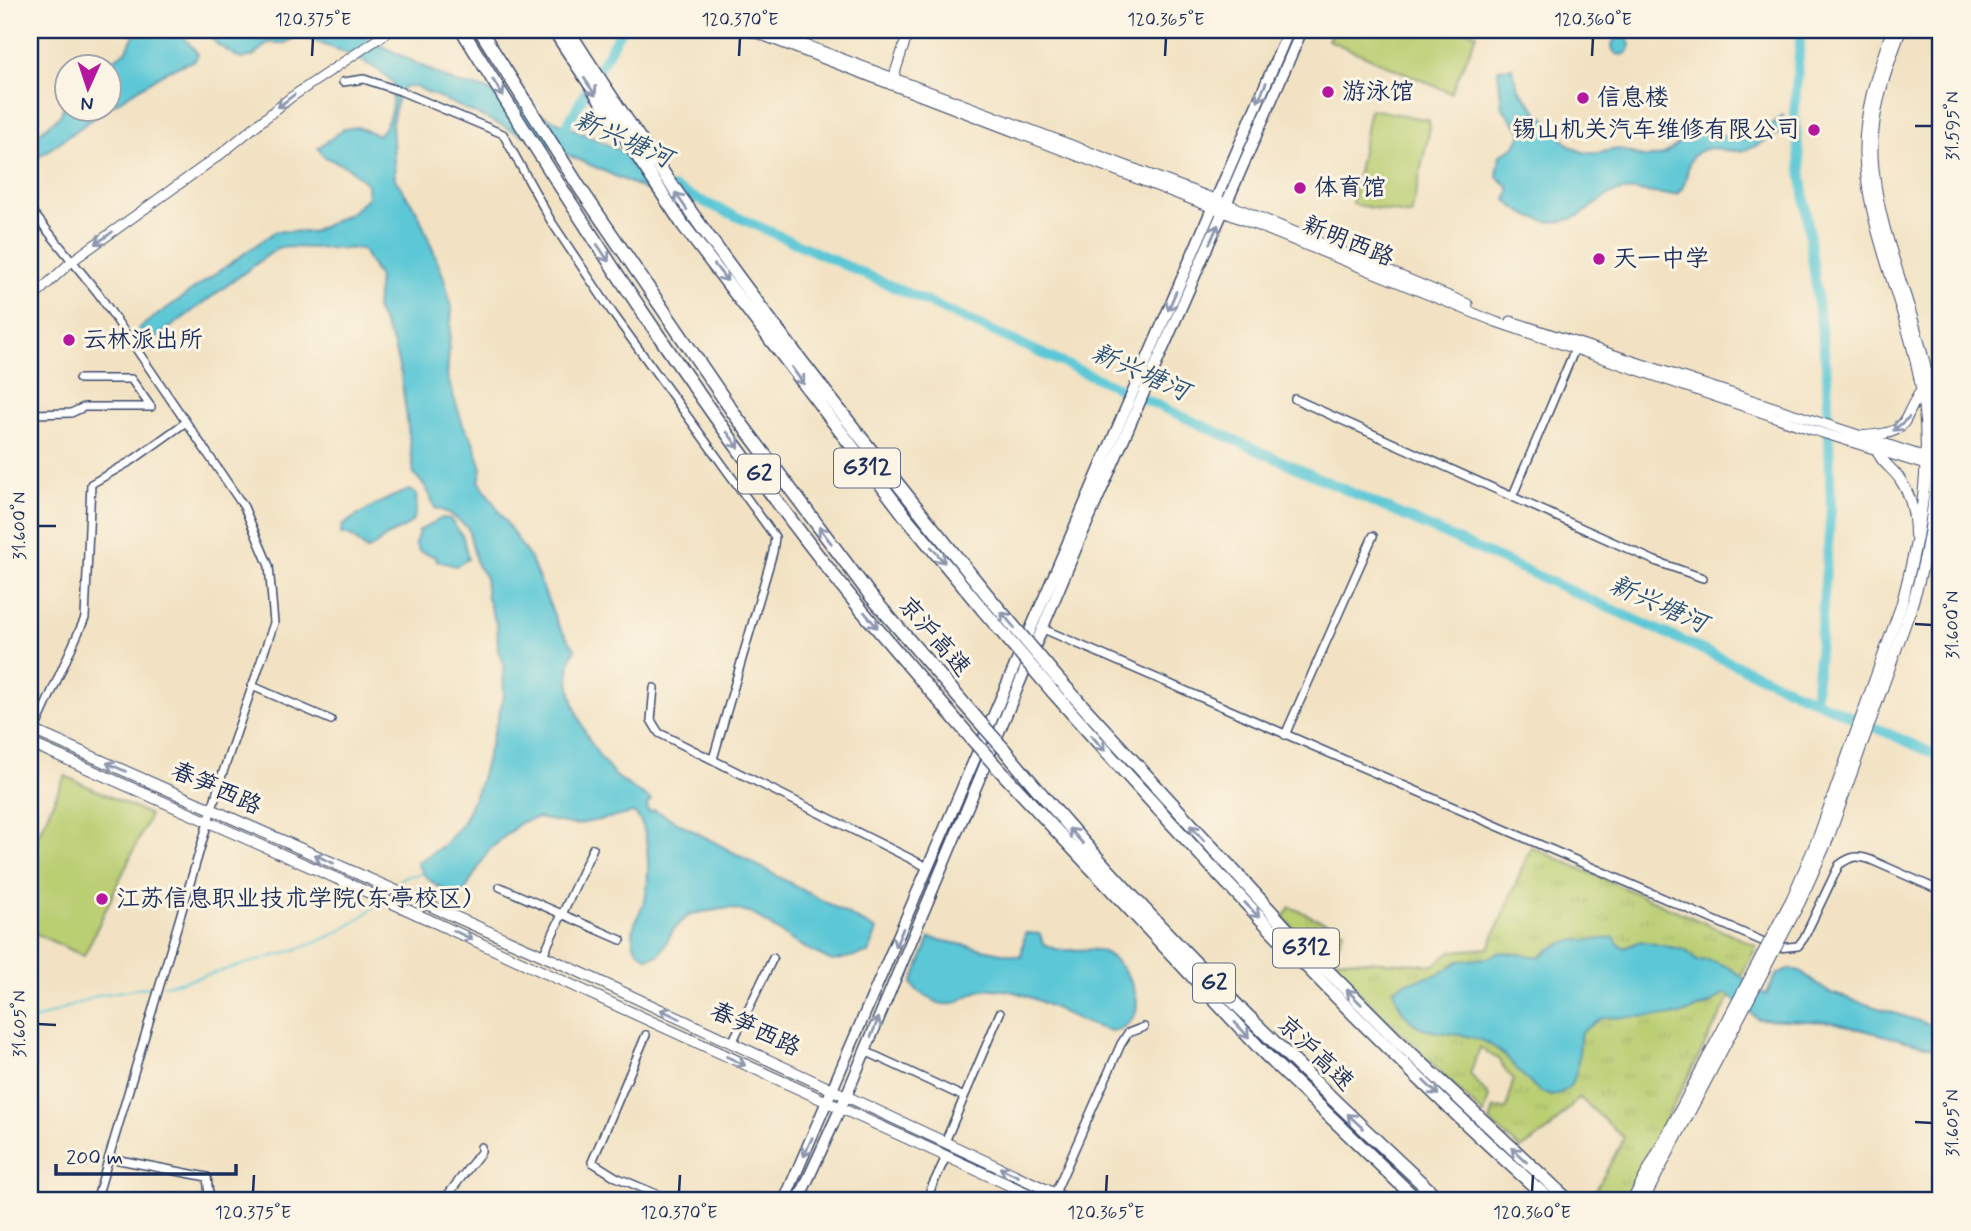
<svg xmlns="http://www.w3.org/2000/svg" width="1971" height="1231" viewBox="0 0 1971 1231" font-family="Mynerve,'LXGW WenKai TC',sans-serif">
<defs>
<pattern id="grass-tufts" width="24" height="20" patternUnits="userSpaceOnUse" patternTransform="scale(1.75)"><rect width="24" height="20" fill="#bace72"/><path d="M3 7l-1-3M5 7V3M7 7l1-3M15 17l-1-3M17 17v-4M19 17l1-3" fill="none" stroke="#9fb165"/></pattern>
</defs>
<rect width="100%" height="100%" fill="#fcf5e5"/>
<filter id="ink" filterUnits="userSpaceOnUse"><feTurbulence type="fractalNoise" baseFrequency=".0143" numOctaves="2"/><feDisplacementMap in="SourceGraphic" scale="14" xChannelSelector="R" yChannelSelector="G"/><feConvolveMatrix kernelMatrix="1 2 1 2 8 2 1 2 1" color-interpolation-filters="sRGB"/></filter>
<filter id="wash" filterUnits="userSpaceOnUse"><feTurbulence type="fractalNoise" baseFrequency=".00686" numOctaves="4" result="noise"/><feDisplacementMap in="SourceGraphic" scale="28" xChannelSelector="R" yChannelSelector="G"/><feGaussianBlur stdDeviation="1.57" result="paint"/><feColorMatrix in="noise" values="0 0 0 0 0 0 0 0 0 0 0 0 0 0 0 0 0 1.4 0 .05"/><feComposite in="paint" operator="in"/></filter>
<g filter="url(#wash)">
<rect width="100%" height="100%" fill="#f2e2c3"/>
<!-- grass -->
<path fill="url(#grass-tufts)" stroke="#6a7e68" stroke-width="2" d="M1531 847 1757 946 1623 1201H1590L1624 1138 1579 1097 1550 1129 1521 1149 1490 1122 1494 1108 1507 1109 1513 1080 1497 1058 1480 1048 1470 1074 1489 1096 1484 1115 1283 918 1290 907 1344 930 1332 959 1434 965 1452 951 1489 948Z"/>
<!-- pitch -->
<path fill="#bace72" stroke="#6a7e68" stroke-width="2" d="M1333 30H1466L1477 34 1451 93 1328 40Z
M1370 109 1429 120 1430 128 1411 215 1352 204Z
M65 776 150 815 84 956 30 931V852Z"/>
<!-- water -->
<path fill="#5cc7d6" stroke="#3c7b9a" stroke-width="2" d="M136 30H178L198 54 195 60 169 70 108 108V66H105L127 50Z
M203 30H350L456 83 483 88 624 152 655 194 416 87H404L398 95 392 123 395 179 418 213 444 278 452 308 447 376 463 425 472 439 482 468 479 481 531 560 558 625 575 649C556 684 587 743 610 770 620 782 638 791 651 800L647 805 648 812 655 810 877 930 869 953 832 961 797 944 753 914 730 908 690 914 674 929 659 955 648 958C640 953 633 948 633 938 631 924 643 910 646 896 649 878 651 822 633 813L575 825 537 818 521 822 488 851 463 894C446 896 423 878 417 863L444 845 463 822 479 786 504 696 503 661 498 651 497 626 487 598 485 576 477 565 468 528 449 513 435 508 426 487 414 474 401 374 393 343 376 309 379 278 362 249 279 247 149 343 136 338 139 328 276 231 312 232 351 213 368 197 367 184 348 167 324 157 318 148 344 129 357 127 378 135C391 125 394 99 393 83 378 63 324 44 299 36L285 43H268L253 56 241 59 218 45Z
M1612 46a9 9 0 1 1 18 0a9 9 0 1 1-18 0Z
M1512 67 1518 88 1540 115H1542C1557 132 1570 156 1597 153 1606 153 1614 147 1623 150 1638 156 1647 161 1664 154 1678 147 1682 133 1699 131 1712 130 1723 137 1736 139 1753 140 1771 126 1783 115L1781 132C1768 139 1751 151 1736 151 1722 151 1711 144 1698 152 1683 161 1691 183 1677 194 1660 197 1638 187 1617 192 1604 195 1596 205 1585 212 1559 230 1527 221 1506 200L1510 191 1507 185 1497 177 1500 155 1515 146 1522 132 1502 107 1498 69Z
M66 98V108H108L30 163V140L60 116Z
M410 490 416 494C419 526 409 524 385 537 378 542 376 547 367 550L351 536 341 534 342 526C362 511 386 498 410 490Z
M442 518 450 519 463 537 468 559 456 566 437 561 436 557 419 551 415 544 419 531Z
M1025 933 1040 934 1043 943C1062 956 1077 947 1097 950 1118 954 1146 995 1134 1016 1129 1024 1121 1030 1112 1031 1071 1023 1031 987 988 989 966 990 956 1014 933 1000 924 995 917 992 912 984L930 938 1021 957Z
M1614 937 1619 945 1625 948 1640 941 1685 950 1697 961C1722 955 1745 981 1766 995L1777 974 1788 969 1800 971 1828 992 1941 1028V1050L1832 1022 1758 1019 1726 993 1711 1003 1680 1015 1603 1018 1581 1032C1577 1058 1583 1090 1551 1096 1525 1087 1516 1061 1494 1047 1455 1021 1409 1051 1394 989L1405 983 1439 974 1459 961 1487 958 1501 952 1540 957C1570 931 1581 945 1614 937Z"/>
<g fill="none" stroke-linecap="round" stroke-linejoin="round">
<!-- stream -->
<path stroke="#5cc7d6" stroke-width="2" d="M394 887 403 877 422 874
M164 985C189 981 213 973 238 966 291 952 340 941 380 901
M30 1022 99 995 155 986"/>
<!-- river -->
<path stroke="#5cc7d6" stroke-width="10" d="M1801 30 1794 115 1827 374 1831 509 1815 701
M560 137 621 30
M673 188 1941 757"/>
</g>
</g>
<g filter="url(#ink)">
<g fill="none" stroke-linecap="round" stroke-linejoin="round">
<defs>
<path id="minor" d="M343 82 364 79 400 91 503 134 551 221 614 315 775 537 773 552 713 759
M30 209 98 293 244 507 269 566 274 623 222 775 96 1201
M79 379H131L151 407
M1295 399 1655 561 1703 578
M31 414 71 413 84 407H151
M1513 495 1575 349
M1041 628 1778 948 1798 946 1804 938 1839 865C1851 856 1857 855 1871 860L1941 891
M252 686 331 720
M654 688 651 720 659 733 929 868
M34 731 85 618 91 484 133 460 186 422
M1285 735 1373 536
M500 887 621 940
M543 955 593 848
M646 1035 592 1162 616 1177 673 1201
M732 1043 773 958
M865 1051 964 1097
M945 1142 1000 1013
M109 1158 207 1177 209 1195 217 1201
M1055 1193 1121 1044 1128 1033 1144 1027
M443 1201 481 1152V1147
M925 1201 946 1157"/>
<path id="tertiary" d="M748 30 1211 207 1496 322 1813 430 1941 470
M766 30 1228 204 1468 304
M891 85 909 30
M30 300 72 261 221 154 290 98 391 30
M1511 321 1941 462"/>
<path id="secondary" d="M1892 30C1877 72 1861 119 1865 164 1872 246 1913 320 1923 401 1932 471 1919 539 1901 606
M1901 30C1885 72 1869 118 1873 164 1879 237 1913 303 1927 375 1943 452 1935 536 1910 611
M1931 381 1941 403
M1863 436C1914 433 1899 421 1922 390
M1877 450C1881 463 1894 469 1901 481 1912 497 1915 516 1915 535
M1931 545 1941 524
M30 729 571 968 1071 1201
M30 743 401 907 1044 1201"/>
<path id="primary" d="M784 1201 1289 30
M798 1201 847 1094 1077 546 1302 30"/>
<path id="trunk" d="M554 30 683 225 905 516 983 610
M568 30C694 229 840 414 989 597
M1059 680 1298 941 1399 1042 1569 1201
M1053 692C1210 869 1373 1043 1551 1201"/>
<path id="motorway" d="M462 30C583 226 709 421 854 601 892 647 932 692 971 738
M480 30 580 188 735 415 870 595 978 720
M1003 748C1137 912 1287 1058 1441 1201
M995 765 1264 1053 1418 1201"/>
</defs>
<!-- minor casing -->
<use href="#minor" stroke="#3b4a6d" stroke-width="10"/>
<!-- tertiary casing -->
<use href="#tertiary" stroke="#3b4a6d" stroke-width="11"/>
<!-- secondary casing -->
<use href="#secondary" stroke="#3b4a6d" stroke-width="12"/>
<!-- primary casing -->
<use href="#primary" stroke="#3b4a6d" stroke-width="13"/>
<!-- trunk casing -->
<use href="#trunk" stroke="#3b4a6d" stroke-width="15"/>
<!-- motorway casing -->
<use href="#motorway" stroke="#3b4a6d" stroke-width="15"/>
<!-- minor -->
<use href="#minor" stroke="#fff" stroke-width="7"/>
<!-- tertiary -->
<use href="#tertiary" stroke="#fff" stroke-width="9"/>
<!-- secondary -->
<use href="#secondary" stroke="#fff" stroke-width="10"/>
<!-- primary -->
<use href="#primary" stroke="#fff" stroke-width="10"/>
<!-- trunk -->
<use href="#trunk" stroke="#fff" stroke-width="12"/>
<!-- motorway -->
<use href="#motorway" stroke="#fff" stroke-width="12"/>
<defs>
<path id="secondary-bridge" d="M1632 1201 1792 898 1819 835 1901 606
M1643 1201 1800 902 1828 839 1910 611"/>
<path id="trunk-bridge" d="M989 597 1059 680
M983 610 1053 692"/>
<path id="motorway-bridge" d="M978 720 1003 748
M971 738 995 765"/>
</defs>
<!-- secondary-bridge casing -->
<use href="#secondary-bridge" stroke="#3b4a6d" stroke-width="12" stroke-linecap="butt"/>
<!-- trunk-bridge casing -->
<use href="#trunk-bridge" stroke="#3b4a6d" stroke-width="15" stroke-linecap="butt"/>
<!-- motorway-bridge casing -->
<use href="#motorway-bridge" stroke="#3b4a6d" stroke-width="15" stroke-linecap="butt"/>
<!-- secondary-bridge -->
<use href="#secondary-bridge" stroke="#fff" stroke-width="10"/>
<!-- trunk-bridge -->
<use href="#trunk-bridge" stroke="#fff" stroke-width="12"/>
<!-- motorway-bridge -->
<use href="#motorway-bridge" stroke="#fff" stroke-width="12"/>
</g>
<!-- one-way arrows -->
<defs><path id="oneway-shaft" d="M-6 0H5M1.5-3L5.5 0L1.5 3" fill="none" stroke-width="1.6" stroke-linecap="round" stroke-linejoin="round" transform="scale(1.75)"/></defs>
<g stroke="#8d97ae">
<use href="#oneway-shaft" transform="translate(590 87) rotate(57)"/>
<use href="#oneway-shaft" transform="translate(498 88) rotate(58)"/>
<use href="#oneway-shaft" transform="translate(1262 92) rotate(114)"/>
<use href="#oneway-shaft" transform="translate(286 101) rotate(142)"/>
<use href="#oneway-shaft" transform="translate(681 201) rotate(-124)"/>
<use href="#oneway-shaft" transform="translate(1214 234) rotate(-66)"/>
<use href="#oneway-shaft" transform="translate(104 238) rotate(144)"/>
<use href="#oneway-shaft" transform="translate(603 253) rotate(56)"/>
<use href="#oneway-shaft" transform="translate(721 273) rotate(52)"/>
<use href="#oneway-shaft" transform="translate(1172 301) rotate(113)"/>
<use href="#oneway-shaft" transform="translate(798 376) rotate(54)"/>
<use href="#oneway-shaft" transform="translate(1901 424) rotate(139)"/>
<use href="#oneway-shaft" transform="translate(733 440) rotate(53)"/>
<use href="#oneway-shaft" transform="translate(825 535) rotate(-127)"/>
<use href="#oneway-shaft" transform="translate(938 555) rotate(50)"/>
<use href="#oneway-shaft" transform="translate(871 620) rotate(50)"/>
<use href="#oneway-shaft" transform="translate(1008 620) rotate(-130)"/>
<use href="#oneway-shaft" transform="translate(1098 743) rotate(48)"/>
<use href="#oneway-shaft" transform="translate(116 767) rotate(-156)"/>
<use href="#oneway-shaft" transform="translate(1197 833) rotate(-133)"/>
<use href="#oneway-shaft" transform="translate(1076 836) rotate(-132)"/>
<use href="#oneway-shaft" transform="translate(324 859) rotate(-156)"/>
<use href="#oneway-shaft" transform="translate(1252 910) rotate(46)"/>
<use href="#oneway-shaft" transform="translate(463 935) rotate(25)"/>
<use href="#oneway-shaft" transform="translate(899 938) rotate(113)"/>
<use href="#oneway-shaft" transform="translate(1354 997) rotate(-135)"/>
<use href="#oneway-shaft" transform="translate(670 1014) rotate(-155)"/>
<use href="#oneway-shaft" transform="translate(875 1027) rotate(-68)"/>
<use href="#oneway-shaft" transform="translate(1242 1030) rotate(47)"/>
<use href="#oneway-shaft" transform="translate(736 1061) rotate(25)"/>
<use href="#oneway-shaft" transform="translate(1431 1088) rotate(44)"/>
<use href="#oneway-shaft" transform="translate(1355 1121) rotate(-137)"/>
<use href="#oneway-shaft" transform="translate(808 1147) rotate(114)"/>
<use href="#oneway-shaft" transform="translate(1519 1155) rotate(-137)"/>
<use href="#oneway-shaft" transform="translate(1009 1172) rotate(-155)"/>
</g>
</g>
<!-- ticks -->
<path fill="none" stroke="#1b2f5e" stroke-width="2.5" d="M312 56 313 38M739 56 740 38M1165 56 1166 38M1592 56 1593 38M1915 126H1932M38 526H56M1915 624 1932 625M38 1024 56 1025M1915 1122 1932 1123M253 1192 254 1175M679 1192 680 1175M1106 1192 1107 1175M1532 1192 1533 1175"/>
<!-- markers -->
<g fill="#b5179e" stroke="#fcf5e5" stroke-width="2.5">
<circle cx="1328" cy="92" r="7"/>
<circle cx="1583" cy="98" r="7"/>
<circle cx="1814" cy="130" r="7"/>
<circle cx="1300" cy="188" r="7"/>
<circle cx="1599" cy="259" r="7"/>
<circle cx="69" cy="340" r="7"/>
<circle cx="102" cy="899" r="7"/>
</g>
<g text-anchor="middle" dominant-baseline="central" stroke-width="6" stroke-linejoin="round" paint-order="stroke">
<!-- shield labels -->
<g fill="#fcf5e5" stroke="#5e6a86" stroke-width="2">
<rect x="834" y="448.5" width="66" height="39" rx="5"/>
<rect x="738" y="454.5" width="42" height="39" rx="5"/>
<rect x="1273" y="928.5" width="66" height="39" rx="5"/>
<rect x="1193" y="963.5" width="42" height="39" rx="5"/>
</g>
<g font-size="23" font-weight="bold" fill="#1b2f5e">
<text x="867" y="468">G312</text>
<text x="759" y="474">G2</text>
<text x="1306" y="948">G312</text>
<text x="1214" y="983">G2</text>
</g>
<!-- poi labels -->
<g font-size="24" fill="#1b2f5e" stroke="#fcf5e5" text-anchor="start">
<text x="1342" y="92">游泳馆</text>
<text x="1597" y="98">信息楼</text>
<text x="1800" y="130" text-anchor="end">锡山机关汽车维修有限公司</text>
<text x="1314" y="188">体育馆</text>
<text x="1613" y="259">天一中学</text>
<text x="83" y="340">云林派出所</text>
<text x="116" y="899">江苏信息职业技术学院(东亭校区)</text>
</g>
<!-- street labels -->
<g font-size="24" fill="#1b2f5e" stroke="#fcf5e5">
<text transform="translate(1348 242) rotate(22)">新明西路</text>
<text transform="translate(934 637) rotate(49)">京沪高速</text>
<text transform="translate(216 789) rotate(24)">春笋西路</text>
<text transform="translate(755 1030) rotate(25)">春笋西路</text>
<text transform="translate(1315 1054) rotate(44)">京沪高速</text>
</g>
<!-- water labels -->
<g font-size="26" font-style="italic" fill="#2b557c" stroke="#fcf5e5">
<text transform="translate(623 140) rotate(24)">新兴塘河</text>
<text transform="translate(1140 373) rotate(24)">新兴塘河</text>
<text transform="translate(1658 605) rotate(24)">新兴塘河</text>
</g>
</g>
<!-- margin -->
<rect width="1971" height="1231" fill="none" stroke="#fcf5e5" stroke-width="77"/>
<!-- north arrow -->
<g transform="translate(88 88) rotate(183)"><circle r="33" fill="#fcf5e5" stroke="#a2a6af" stroke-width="2"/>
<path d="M0-5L12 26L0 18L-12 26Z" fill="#b5179e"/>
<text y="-10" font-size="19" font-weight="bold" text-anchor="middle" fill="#1b2f5e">N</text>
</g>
<!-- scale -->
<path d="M56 1164v10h180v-10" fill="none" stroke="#1b2f5e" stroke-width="3.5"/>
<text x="66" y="1164" font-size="21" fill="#1b2f5e" stroke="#fcf5e5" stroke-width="5" paint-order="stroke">200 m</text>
<rect x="38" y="38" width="1894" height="1154" fill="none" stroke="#1b2f5e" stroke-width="2.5"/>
<g font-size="18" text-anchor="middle" fill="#1b2f5e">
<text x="313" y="25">120.375°E</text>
<text x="740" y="25">120.370°E</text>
<text x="1166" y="25">120.365°E</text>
<text x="1593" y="25">120.360°E</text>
<text transform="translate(1952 126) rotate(-90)" y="6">31.595°N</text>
<text transform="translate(19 526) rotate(-90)" y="6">31.600°N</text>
<text transform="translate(1952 625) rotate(-90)" y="6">31.600°N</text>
<text transform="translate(19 1024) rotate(-90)" y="6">31.605°N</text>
<text transform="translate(1952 1123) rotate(-90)" y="6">31.605°N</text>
<text x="253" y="1218">120.375°E</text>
<text x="679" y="1218">120.370°E</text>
<text x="1106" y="1218">120.365°E</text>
<text x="1532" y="1218">120.360°E</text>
</g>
</svg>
